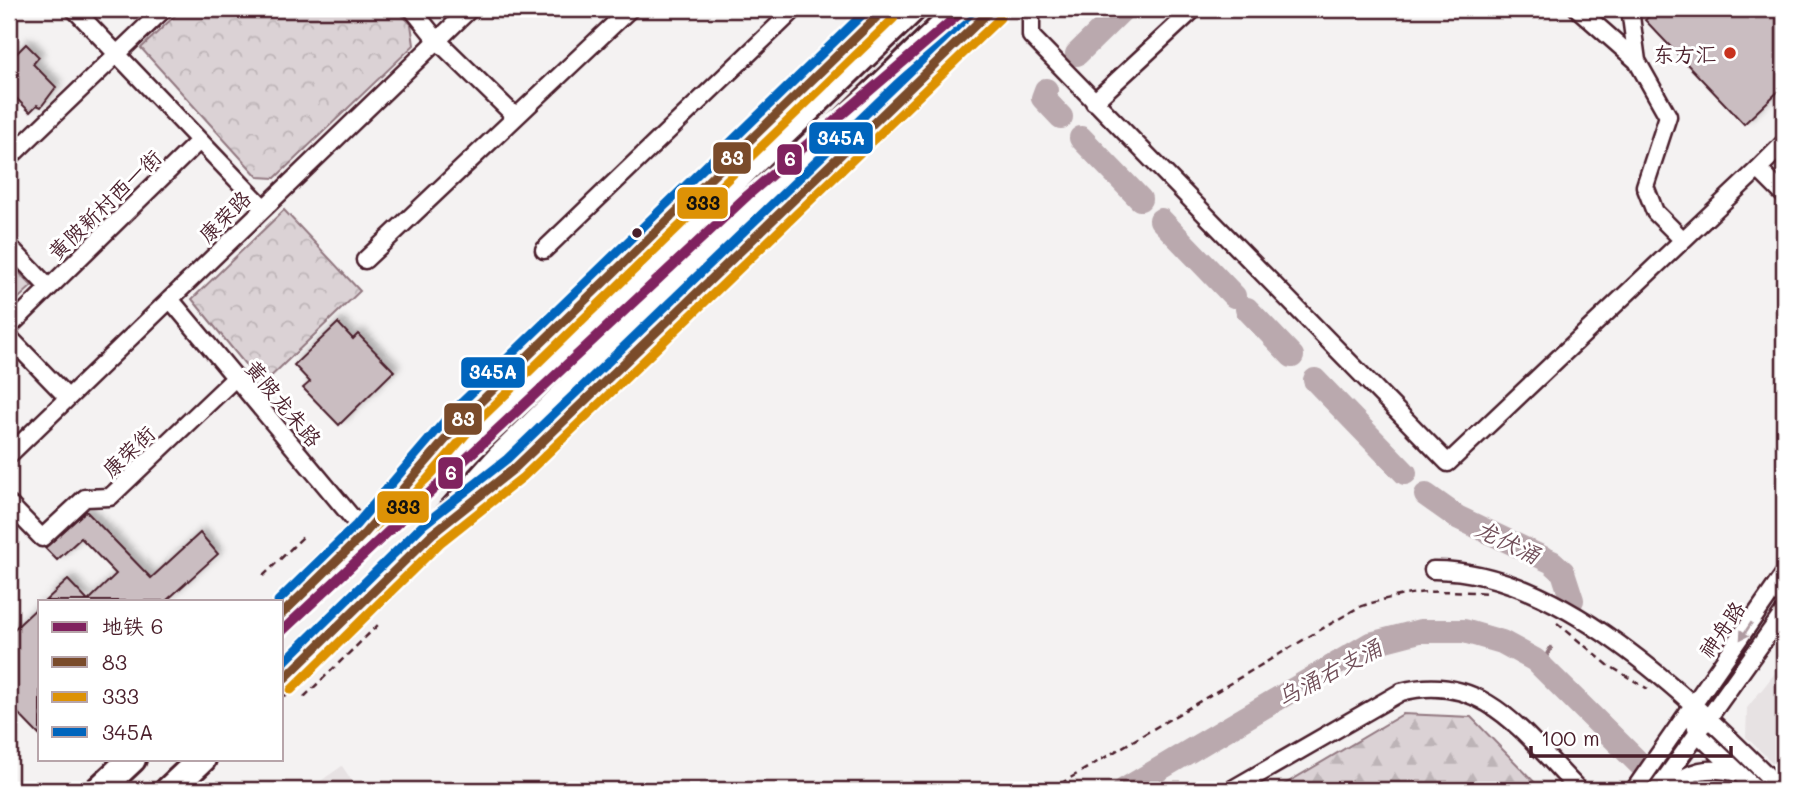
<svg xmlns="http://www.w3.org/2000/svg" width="1793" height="799" viewBox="0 0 1793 799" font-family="Mali,'LXGW WenKai TC',sans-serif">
<defs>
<pattern id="forest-firs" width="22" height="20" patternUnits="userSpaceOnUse" patternTransform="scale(1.75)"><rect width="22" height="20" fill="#dbd2d5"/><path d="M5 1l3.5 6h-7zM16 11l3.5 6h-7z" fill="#bdb4b7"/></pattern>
<pattern id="park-crowns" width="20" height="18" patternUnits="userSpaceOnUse" patternTransform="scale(1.75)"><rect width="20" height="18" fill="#dbd2d5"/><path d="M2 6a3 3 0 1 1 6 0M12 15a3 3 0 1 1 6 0" fill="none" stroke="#bdb4b7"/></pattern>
<filter id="shadow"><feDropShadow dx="5" dy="-5" stdDeviation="3.5" flood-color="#0004"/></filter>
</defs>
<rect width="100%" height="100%" fill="#f4f2f2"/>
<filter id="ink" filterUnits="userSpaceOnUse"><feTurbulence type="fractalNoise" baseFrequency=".0143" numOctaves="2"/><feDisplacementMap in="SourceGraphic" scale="14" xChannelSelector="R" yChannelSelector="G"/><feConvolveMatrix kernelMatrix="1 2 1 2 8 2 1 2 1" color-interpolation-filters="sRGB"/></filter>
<g filter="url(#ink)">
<!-- built -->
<path fill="#e7e2e3" d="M1784 662V774L1746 737 1747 708Z
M342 766 358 790H308Z"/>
<!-- forest -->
<path fill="url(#forest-firs)" stroke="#927880" stroke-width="2" d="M1403 714 1471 717 1542 790H1275Z"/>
<!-- park -->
<path fill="url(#park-crowns)" stroke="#927880" stroke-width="2" d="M182 9H396L411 24 414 45 275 178 258 177 141 48Z
M284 210 360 291 262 385 192 299Z
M9 262 32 286 9 307Z"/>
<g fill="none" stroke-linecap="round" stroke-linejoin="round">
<!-- stream -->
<path stroke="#8d727a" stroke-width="4.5" d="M1541 665 1551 648"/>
<!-- river -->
<path stroke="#baa9ae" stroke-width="24" d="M1077 54 1123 9
M1046 90 1043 98 1061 117
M1081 138 1140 199
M1161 220 1234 296
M1247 309 1292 356
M1315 380 1405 473
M1426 495 1457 517 1552 562 1563 572 1572 600
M1124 790 1370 644 1420 631H1464L1502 642 1535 660 1666 790"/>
</g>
<!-- building -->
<path fill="#cabdc1" stroke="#4a1f2b" stroke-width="2" filter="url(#shadow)" d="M1657 9H1784V86L1744 124 1645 20Z
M26 44 39 57 33 64 56 87 41 107 37 105 30 112 9 91V61Z
M338 323 353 339 358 334 394 371 339 425 303 388 310 382 294 365Z
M86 511 151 578 200 533 218 554 166 601H88L116 574 81 538 57 560 45 548Z
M68 580 88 601H45Z
M40 605V736L9 704V634Z"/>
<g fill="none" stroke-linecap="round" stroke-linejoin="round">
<defs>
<path id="minor" d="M74 9 263 207
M1031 9V36L1448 463 1758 169
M1578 9 1637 61 1668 116 1645 186 1655 212 1683 240
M1630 9 1637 61
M1094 102 1194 9
M516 117 630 9
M1784 143 1758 169 1784 195
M9 158 164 9
M9 246 49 288
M544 250 795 9
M365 260 516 117 437 40 412 9
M170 299 365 533
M9 327 199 141
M9 337 68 398
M9 455 470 9
M9 504 42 538 85 498 110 497 235 378
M1433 570C1563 569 1696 705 1782 790
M1695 723 1697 733 1757 790
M1231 790 1401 692C1485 670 1526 737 1579 790
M1634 790 1784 574
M1657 790 1784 612
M1667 790C1690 769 1708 766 1738 773"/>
<path id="tertiary" d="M431 458 464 418 885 9
M474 501 515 468 992 9"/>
<path id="trunk" d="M282 614 912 9
M282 681 432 534 502 456 961 9
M99 790 132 759
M169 790 202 759"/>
</defs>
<!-- minor casing -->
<use href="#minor" stroke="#4a1f2b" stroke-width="21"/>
<!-- tertiary casing -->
<use href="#tertiary" stroke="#4a1f2b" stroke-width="24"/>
<!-- trunk casing -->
<use href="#trunk" stroke="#4a1f2b" stroke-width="32"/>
<!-- path -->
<path stroke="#4a1f2b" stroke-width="2.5" stroke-dasharray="7 5" stroke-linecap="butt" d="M263 576 305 535
M1557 623 1608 665 1648 689
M304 697 380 623
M1050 790 1359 607C1407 591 1438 589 1487 593"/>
<!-- minor -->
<use href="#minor" stroke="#fff" stroke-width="16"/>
<!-- tertiary -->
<use href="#tertiary" stroke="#fff" stroke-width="19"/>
<!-- trunk -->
<use href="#trunk" stroke="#fff" stroke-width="26"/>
<defs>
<path id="bus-1" d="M282 614 365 533 464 418 885 9
M282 681 432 534 515 468 992 9"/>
<path id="bus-2" d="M291 623 374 541 473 426 894 18
M291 690 440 543 523 477 1000 18"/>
<path id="bus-3" d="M278 601 356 525 455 409 868 9
M282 664 423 525 507 459 975 9"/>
</defs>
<!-- bus-1 casing -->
<use href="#bus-1" stroke="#fff" stroke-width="14"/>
<!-- bus-2 casing -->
<use href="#bus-2" stroke="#fff" stroke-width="14"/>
<!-- bus-3 casing -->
<use href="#bus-3" stroke="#fff" stroke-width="14"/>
<!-- bus-1 -->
<use href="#bus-1" stroke="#7a4b2a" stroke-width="9"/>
<!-- bus-2 -->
<use href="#bus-2" stroke="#dd9206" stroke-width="9"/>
<!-- bus-3 -->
<use href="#bus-3" stroke="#0065bd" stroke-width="9"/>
<defs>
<path id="metro-1" d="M282 631 748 195 965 9"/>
</defs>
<!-- metro-1 casing -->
<use href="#metro-1" stroke="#fff" stroke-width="16"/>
<!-- metro-1 -->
<use href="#metro-1" stroke="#80225f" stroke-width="10"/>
</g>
<!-- one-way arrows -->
<defs><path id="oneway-solid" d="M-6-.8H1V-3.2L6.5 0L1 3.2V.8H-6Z" transform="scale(1.75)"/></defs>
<use fill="#ae9aa0" href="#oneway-solid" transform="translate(1746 631) rotate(124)"/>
</g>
<!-- markers -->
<circle fill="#c8321e" stroke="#fff" stroke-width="2.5" cx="1730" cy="53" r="7"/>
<circle fill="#4a1f2b" stroke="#fff" stroke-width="2.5" cx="637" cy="233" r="6"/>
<g text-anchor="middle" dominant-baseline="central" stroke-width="6" stroke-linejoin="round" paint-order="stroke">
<!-- poi labels -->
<g font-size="21" fill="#4a1f2b" stroke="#fff" text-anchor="end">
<text x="1716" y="53">东方汇</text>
</g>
<!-- street labels -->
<g font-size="21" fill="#4a1f2b" stroke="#fff">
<text transform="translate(104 204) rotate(-44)">黄陂新村西一街</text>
<text transform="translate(224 216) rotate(-45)">康荣路</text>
<text transform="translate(284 403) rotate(50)">黄陂龙朱路</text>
<text transform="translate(128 451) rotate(-44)">康荣街</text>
<text transform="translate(1721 629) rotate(-55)">神舟路</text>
</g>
<!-- water labels -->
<g font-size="23" font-style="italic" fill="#714f59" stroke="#fff">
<text transform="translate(1508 541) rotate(26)">龙伏涌</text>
<text transform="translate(1329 672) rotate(-28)">乌涌右支涌</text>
</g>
</g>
<g stroke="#fff" stroke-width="2.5">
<rect x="808" y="121" width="66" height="34" rx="7" fill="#0065bd"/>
<rect x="712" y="141" width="40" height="34" rx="7" fill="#7a4b2a"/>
<rect x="776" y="143" width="27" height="33" rx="7" fill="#80225f"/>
<rect x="676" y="186" width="53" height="34" rx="7" fill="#dd9206"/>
<rect x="460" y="356" width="66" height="33" rx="7" fill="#0065bd"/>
<rect x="443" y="402" width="40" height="34" rx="7" fill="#7a4b2a"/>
<rect x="437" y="456" width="27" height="34" rx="7" fill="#80225f"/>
<rect x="376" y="490" width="54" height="34" rx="7" fill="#dd9206"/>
</g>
<g font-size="19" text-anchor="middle" font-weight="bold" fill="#fff">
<text x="841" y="145">345A</text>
<text x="732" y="165">83</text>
<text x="790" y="166">6</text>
<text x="493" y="379">345A</text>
<text x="463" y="426">83</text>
<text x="451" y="480">6</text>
</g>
<g font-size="19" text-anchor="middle" font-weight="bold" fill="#111">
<text x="703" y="210">333</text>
<text x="403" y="514">333</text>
</g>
<!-- margin -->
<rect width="1793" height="799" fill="none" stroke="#fff" stroke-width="35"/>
<rect x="18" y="18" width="1758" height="764" fill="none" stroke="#4a1f2b" stroke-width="2.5" filter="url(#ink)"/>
<!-- legend -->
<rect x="38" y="600" width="245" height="161" fill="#ffffff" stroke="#b7a5aa" stroke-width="2"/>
<rect x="52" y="622" width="35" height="10" fill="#80225f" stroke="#b7a5aa" stroke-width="2"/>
<text x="102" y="634" font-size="21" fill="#4a1f2b">地铁 6</text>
<rect x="52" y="657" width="35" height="10" fill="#7a4b2a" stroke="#b7a5aa" stroke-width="2"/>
<text x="102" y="670" font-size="21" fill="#4a1f2b">83</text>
<rect x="52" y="692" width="35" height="10" fill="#dd9206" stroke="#b7a5aa" stroke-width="2"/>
<text x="102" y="704" font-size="21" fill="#4a1f2b">333</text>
<rect x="52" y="727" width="35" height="10" fill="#0065bd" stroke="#b7a5aa" stroke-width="2"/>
<text x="102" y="740" font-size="21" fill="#4a1f2b">345A</text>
<!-- scale -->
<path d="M1531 746v10h200v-10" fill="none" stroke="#4a1f2b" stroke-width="3.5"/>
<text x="1541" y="746" font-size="21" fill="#4a1f2b" stroke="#ffffff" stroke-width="5" paint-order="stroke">100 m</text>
</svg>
